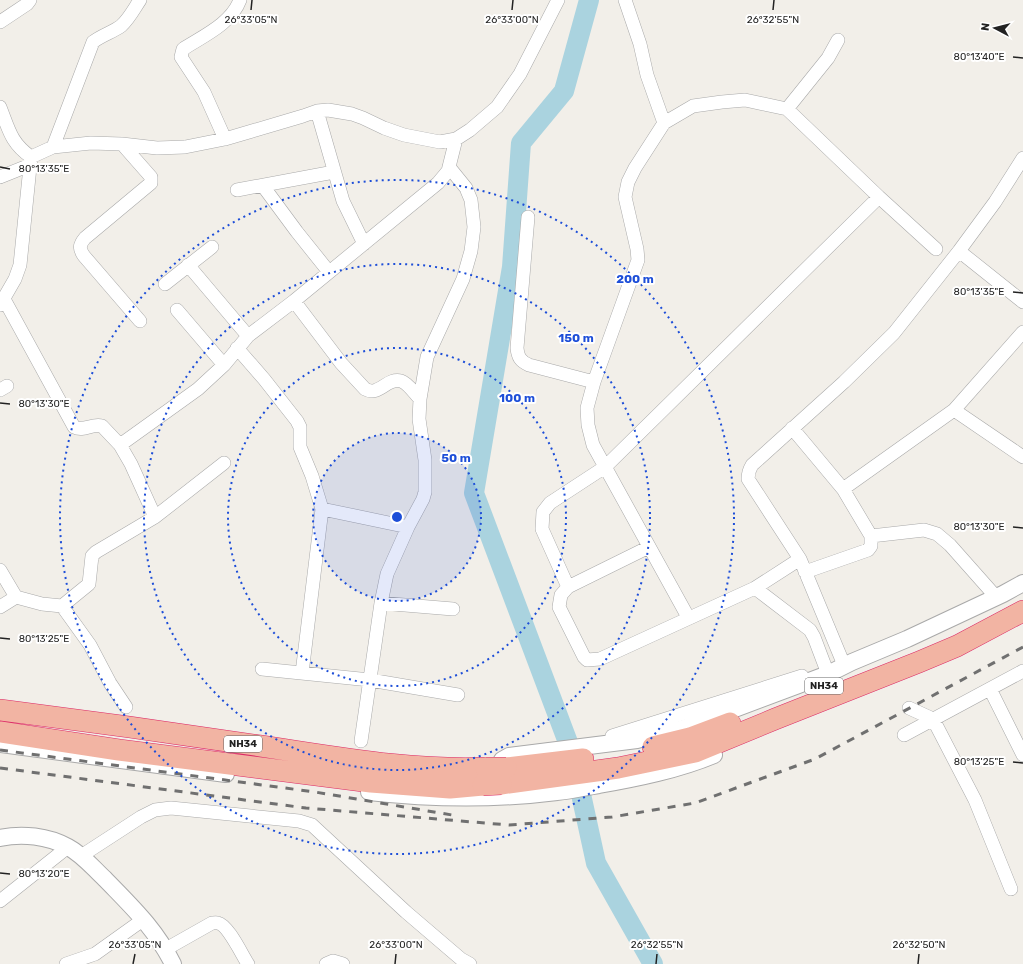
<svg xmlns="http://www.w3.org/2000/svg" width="1023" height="964" viewBox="0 0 1023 964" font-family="Rubik,sans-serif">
<rect width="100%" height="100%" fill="#f2efe9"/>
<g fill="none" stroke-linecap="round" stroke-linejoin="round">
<!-- river -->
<path stroke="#aad3df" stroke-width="20" d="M589 0 564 91 521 143 512 267 474 493 572 753 596 863 653 964"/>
<defs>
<path id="minor" d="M625 0 640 44 647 75 664 123
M0 22 27 4 30 0
M0 107C9 130 11 143 31 157L53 147 91 143 122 144 157 148 185 147 225 139 303 116 317 111 328 110 352 114 363 118 384 128 404 135 440 142 456 139 470 130 497 107 520 74 558 0
M787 109 828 58 838 40
M317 111 343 201 364 244
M225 139 204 92 181 57 183 49C203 36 231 24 240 0
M122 144 151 177V183L85 238C79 245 79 249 84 256L140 321
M53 147 93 42C102 35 113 32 121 26 129 19 134 9 140 0
M0 177 30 165
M263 186 297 232 329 272
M237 190 334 172
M528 217 517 348C518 357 520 361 529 365L594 382
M959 251 1023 302
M188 265 248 336
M165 284 212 247
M4 299 74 427C84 432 92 423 102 426L120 445 131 464 155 517
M294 301 341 363 365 389C379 397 387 377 401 381 408 383 415 394 420 399
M0 305 15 279 20 265 31 157
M177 310 224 365
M237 348 264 379 297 421 300 427V447L312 476 322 509 302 673
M0 390 7 386
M954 410 1023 457
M792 428 843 489
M120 445 198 389 224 365 248 336 294 301 438 183 448 171 456 139
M322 509 408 527
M871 536 924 530 937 534 950 545 997 598
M649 547 568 587 561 595 559 607 584 657 587 660 600 659 755 588 800 559
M0 570 16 597 42 604 62 606 89 584 92 556 96 552 155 517 224 463
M805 572 868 550 871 546V536L843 489 954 410 1023 332
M568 587 542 529 543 512 550 503 605 467 879 197
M755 588 810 630 814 637 828 674
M381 603 453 609
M62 606 90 645 110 683 126 707
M0 607 16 597
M688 617 593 445 588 425 587 408 594 382 638 260 637 249 625 197 628 182 635 168 664 123 693 106 722 102 745 100 787 109 879 197 936 249
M844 665 800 559 748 479C748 473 749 470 752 465L844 382 894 333 959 251 995 202 1023 158
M262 669 370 680 458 695
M990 689 1023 755
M909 708 933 719 975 800 1011 889
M904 735 1023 671
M612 736 802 676
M361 741 381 603 387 574 408 527 423 499 425 492V460L419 419 420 399 427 357 463 279 471 251 474 227 471 200 466 188 449 167
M81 856 141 817 155 810 171 808 299 821 312 825 406 912 461 959 470 964
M0 901 68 847
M166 949 212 923C213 923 217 922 218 923 228 925 242 955 248 964
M66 964 95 954 144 919
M326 964 333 961 343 964"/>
<path id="tertiary" d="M0 744 226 774
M495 774 502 760 509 756 637 740 684 728 828 674 852 662 907 639 1003 594 1023 583
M369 792C432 799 494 800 557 792 571 791 585 787 599 785 638 778 678 770 714 755
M0 838C22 833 48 836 68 847 83 855 93 868 105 879 132 907 155 928 173 964"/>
<path id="trunk" d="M0 710C87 721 174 733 261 746 336 757 409 771 486 768
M0 732 119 750 371 782 450 788 483 785
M653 747 690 738 730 723
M506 768 583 759
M501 784 618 768 695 752 775 719 919 662 957 646 1023 611"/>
</defs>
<!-- minor casing -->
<use href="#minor" stroke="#a9a9a9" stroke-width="14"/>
<!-- tertiary casing -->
<use href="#tertiary" stroke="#a9a9a9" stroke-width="18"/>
<!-- trunk casing -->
<use href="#trunk" stroke="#dc2a67" stroke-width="22"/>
<!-- minor -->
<use href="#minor" stroke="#fff" stroke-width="13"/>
<!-- tertiary -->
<use href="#tertiary" stroke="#fff" stroke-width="16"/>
<!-- trunk -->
<use href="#trunk" stroke="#f2b4a3" stroke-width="21"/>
<!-- rail -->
<path stroke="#707070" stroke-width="3" stroke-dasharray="8 8" stroke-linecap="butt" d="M0 750 315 792 452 815
M0 768 306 808 509 825 612 817 695 803 815 759 1023 647"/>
<defs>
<path id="trunk-bridge" d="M486 768H506
M483 785 501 784"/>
</defs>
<!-- trunk-bridge casing -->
<use href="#trunk-bridge" stroke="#dc2a67" stroke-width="22" stroke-linecap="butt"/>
<!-- trunk-bridge -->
<use href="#trunk-bridge" stroke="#f2b4a3" stroke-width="21"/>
</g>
<!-- ticks -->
<path fill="none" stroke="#222" stroke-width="1.5" d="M251 10 252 0M512 10 513 0M773 10 774 0M1013 57 1023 58M0 167 10 169M1013 292 1023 293M0 403 10 404M1013 527 1023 528M0 638 10 639M1013 762 1023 763M0 873 10 874M133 964 135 954M395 964 396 954M656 964 657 954M918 964 919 954"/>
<!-- distance rings -->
<circle cx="397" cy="517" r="84" fill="#1d4ed8" fill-opacity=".12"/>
<g fill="none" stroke="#1d4ed8" stroke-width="2" stroke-dasharray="2 4">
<circle cx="397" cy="517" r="84"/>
<circle cx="397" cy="517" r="169"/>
<circle cx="397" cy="517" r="253"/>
<circle cx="397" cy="517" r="337"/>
</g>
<g text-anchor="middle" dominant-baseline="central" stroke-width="4" stroke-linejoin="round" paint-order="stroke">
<!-- shield labels -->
<g fill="#fff" stroke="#646464" stroke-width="1">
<rect x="805" y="678" width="38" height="16" rx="3"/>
<rect x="224" y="736" width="38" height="16" rx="3"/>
</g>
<g font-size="10" font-weight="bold" fill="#222">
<text x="824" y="686">NH34</text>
<text x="243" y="744">NH34</text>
</g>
</g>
<g font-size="10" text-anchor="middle" fill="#222" stroke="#fff" stroke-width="4" stroke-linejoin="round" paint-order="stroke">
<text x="251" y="23">26°33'05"N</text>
<text x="512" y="23">26°33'00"N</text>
<text x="773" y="23">26°32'55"N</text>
<text x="979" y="60">80°13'40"E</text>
<text x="44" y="172">80°13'35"E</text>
<text x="979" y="295">80°13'35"E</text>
<text x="44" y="407">80°13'30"E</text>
<text x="979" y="530">80°13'30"E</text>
<text x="44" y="642">80°13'25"E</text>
<text x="979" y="765">80°13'25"E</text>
<text x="44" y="877">80°13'20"E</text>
<text x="135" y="948">26°33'05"N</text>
<text x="396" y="948">26°33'00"N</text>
<text x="657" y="948">26°32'55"N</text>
<text x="919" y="948">26°32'50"N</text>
</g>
<circle cx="397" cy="517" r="6" fill="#1d4ed8" stroke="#fff" stroke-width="2"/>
<g font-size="12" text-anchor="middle" font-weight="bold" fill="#1d4ed8" stroke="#fff" stroke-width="4" stroke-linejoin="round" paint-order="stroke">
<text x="635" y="283">200 m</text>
<text x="576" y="342">150 m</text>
<text x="517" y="402">100 m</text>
<text x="456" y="462">50 m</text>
</g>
<!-- north arrow -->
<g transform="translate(995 28) rotate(277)" stroke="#ffffff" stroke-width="3" paint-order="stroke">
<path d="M0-3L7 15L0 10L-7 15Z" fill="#222222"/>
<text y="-6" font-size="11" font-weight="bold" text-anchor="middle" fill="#222222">N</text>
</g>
</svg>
